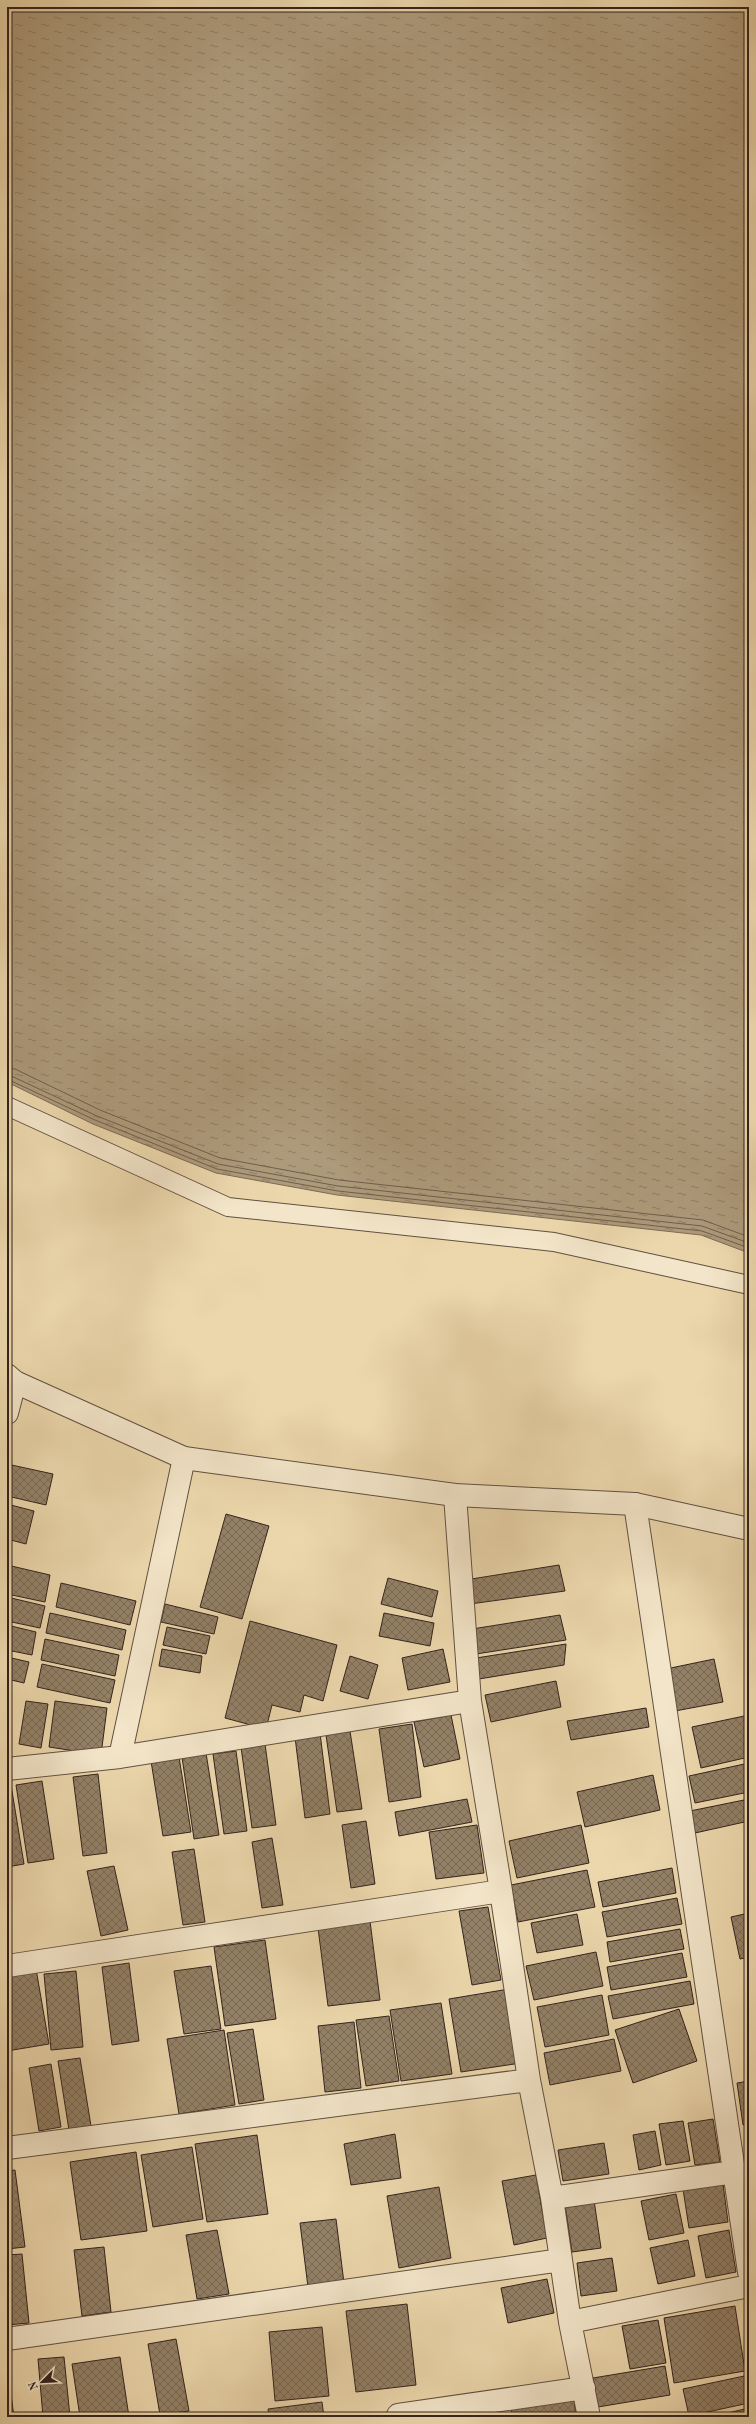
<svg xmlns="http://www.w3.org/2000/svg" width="756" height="2424" viewBox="0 0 756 2424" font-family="'Old Standard TT',serif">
<defs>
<pattern id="water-ripples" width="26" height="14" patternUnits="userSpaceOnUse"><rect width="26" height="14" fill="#ad9a7b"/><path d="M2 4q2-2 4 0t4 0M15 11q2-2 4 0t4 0" fill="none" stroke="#8d7d64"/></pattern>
<pattern id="building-cross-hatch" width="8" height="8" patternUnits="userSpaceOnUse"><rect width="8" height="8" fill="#938167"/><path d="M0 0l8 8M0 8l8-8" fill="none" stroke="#796954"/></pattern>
</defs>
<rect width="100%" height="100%" fill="#ecd7ac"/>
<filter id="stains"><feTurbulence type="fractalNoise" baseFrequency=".005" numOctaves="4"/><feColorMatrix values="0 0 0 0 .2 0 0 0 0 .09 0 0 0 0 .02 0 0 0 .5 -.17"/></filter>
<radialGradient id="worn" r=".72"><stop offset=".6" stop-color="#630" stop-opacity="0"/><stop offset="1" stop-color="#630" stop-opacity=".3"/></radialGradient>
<!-- water -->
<path fill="url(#water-ripples)" stroke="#7c6a55" d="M7 7H749V1253L701 1235 337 1195 216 1173 93 1124 7 1082Z"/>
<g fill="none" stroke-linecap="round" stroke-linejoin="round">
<!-- shore -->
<path stroke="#705e4c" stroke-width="1" d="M7 1068 15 1069 100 1110 220 1158 339 1180 703 1220 749 1237
M7 1074 97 1116 218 1164 338 1186 702 1226 749 1243
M7 1079 95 1120 217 1169 338 1191 702 1231 749 1248"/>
</g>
<!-- building -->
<path fill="url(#building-cross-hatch)" stroke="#33231d" d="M7 1464 53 1474 46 1505 7 1496Z
M7 1504 34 1511 26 1544 7 1539Z
M226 1514 269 1526 242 1619 200 1607Z
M7 1565 50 1575 45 1602 7 1594Z
M559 1565 565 1591 470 1604 465 1580Z
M388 1578 438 1591 432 1617 381 1604Z
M61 1583 136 1601 130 1625 56 1607Z
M7 1597 45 1606 40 1628 7 1621Z
M165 1604 218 1617 214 1634 161 1622Z
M50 1613 126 1630 122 1650 46 1633Z
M384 1613 434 1623 430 1646 379 1636Z
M560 1615 566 1640 476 1654 472 1629Z
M250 1621 337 1645 323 1701 304 1695 300 1712 272 1705 266 1729 225 1718Z
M7 1625 36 1632 32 1655 7 1650Z
M167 1627 210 1636 206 1654 163 1645Z
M45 1639 119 1655 115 1676 41 1660Z
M566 1644 564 1665 479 1679 476 1658Z
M162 1649 202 1656 200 1673 159 1666Z
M443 1649 450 1682 408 1690 402 1658Z
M350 1656 378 1665 368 1699 340 1691Z
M7 1657 29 1662 24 1683 7 1679Z
M714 1659 723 1702 675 1711 666 1669Z
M42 1664 115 1680 110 1703 37 1687Z
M556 1681 561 1707 491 1722 485 1695Z
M26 1701 48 1704 41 1748 19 1744Z
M55 1701 107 1708 101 1755 49 1747Z
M646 1708 649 1727 571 1740 567 1721Z
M451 1715 460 1759 424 1767 414 1722Z
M749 1715V1757L701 1768 692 1727Z
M412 1724 421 1797 389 1802 379 1729Z
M350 1731 362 1809 337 1812 326 1735Z
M320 1733 330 1814 305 1818 295 1737Z
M265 1744 276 1825 252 1828 241 1747Z
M236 1751 247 1831 224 1834 213 1754Z
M206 1753 219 1835 194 1839 182 1757Z
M179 1757 191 1832 163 1836 151 1761Z
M749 1763V1792L695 1803 689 1776Z
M98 1774 107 1853 83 1856 73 1777Z
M653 1775 660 1810 585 1827 577 1792Z
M42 1781 54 1859 28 1863 16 1785Z
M11 1785 24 1864 7 1867V1786Z
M467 1799 472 1822 399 1836 395 1812Z
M749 1799V1821L695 1833 690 1811Z
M366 1821 375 1884 351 1888 342 1825Z
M477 1825 484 1873 436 1879 429 1832Z
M581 1825 589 1863 517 1878 509 1841Z
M272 1838 283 1905 262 1908 252 1842Z
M194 1849 205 1922 183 1925 172 1852Z
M114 1866 128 1930 101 1936 87 1871Z
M672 1868 676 1893 603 1907 598 1882Z
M587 1870 595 1907 518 1922 511 1885Z
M677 1898 682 1924 607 1937 602 1912Z
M488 1907 501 1980 472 1985 459 1911Z
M749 1913V1957L740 1959 731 1917Z
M577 1914 583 1945 537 1953 531 1923Z
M370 1921 380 2000 328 2006 318 1928Z
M680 1929 684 1949 610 1962 607 1942Z
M265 1940 276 2019 225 2026 214 1947Z
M596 1952 603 1986 534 2000 526 1966Z
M682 1953 687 1977 611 1990 607 1967Z
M129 1963 139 2041 112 2045 102 1967Z
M211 1966 221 2029 184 2034 174 1971Z
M36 1969 49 2044 7 2051V1973Z
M76 1971 83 2047 51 2050 44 1974Z
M690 1981 694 2004 613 2019 608 1996Z
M509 1989 521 2063 461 2072 449 1999Z
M602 1995 609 2035 545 2047 537 2007Z
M441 2003 452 2074 401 2081 390 2010Z
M679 2009 697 2061 633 2083 615 2030Z
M389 2016 399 2081 366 2086 356 2020Z
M354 2022 361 2088 325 2092 318 2026Z
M253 2029 264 2100 239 2104 227 2033Z
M224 2030 235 2105 179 2114 167 2039Z
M614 2039 621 2071 550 2085 544 2053Z
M80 2058 91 2126 69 2130 58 2061Z
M51 2064 61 2127 39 2131 29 2068Z
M749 2081V2124L743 2125 737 2083Z
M713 2119 720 2162 695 2165 688 2123Z
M683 2121 690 2161 666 2165 659 2124Z
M655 2131 661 2165 639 2170 633 2135Z
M395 2134 401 2178 351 2185 344 2144Z
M257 2135 268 2214 207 2222 195 2144Z
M604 2143 609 2174 563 2181 558 2150Z
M192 2147 203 2219 153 2227 141 2155Z
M136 2152 147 2231 81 2240 70 2162Z
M15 2170 25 2247 7 2249V2171Z
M536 2175 547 2238 514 2245 502 2181Z
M723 2184 728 2222 689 2228 683 2189Z
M439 2187 451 2258 399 2268 387 2196Z
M676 2194 684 2233 649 2240 641 2201Z
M594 2200 601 2248 572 2252 565 2205Z
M336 2219 344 2283 308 2287 300 2223Z
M217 2230 229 2294 197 2299 186 2235Z
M729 2230 736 2272 706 2278 698 2236Z
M688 2240 695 2276 658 2284 650 2248Z
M104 2247 111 2312 82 2316 74 2250Z
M22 2254 29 2323 7 2325V2255Z
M612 2258 617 2291 581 2296 577 2263Z
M547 2279 554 2313 508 2323 501 2288Z
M407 2304 416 2385 356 2392 346 2311Z
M735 2306 745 2371 674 2383 664 2318Z
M658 2320 666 2363 630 2369 622 2326Z
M322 2327 329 2396 275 2401 269 2332Z
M176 2339 189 2411 160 2415 148 2344Z
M64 2357 70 2417H43L38 2359Z
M120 2357 129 2417H80L72 2364Z
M7 2364 14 2417H7Z
M665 2366 670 2395 598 2407 593 2378Z
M749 2375V2403L689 2416 683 2389Z
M574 2399 576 2417H512L511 2405Z
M322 2402 324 2417H269L268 2409Z
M749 2408V2417H710Z
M240 2415V2417H222Z"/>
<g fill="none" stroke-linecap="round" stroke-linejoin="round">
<defs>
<path id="service" d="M7 1106 228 1207 554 1242 749 1285"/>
<path id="minor" d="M7 1413 15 1382
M455 1495 470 1701
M635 1504 749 2272
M120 1757 184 1458
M7 1769 120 1757 470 1701 501 1891 529 2080 552 2198 570 2322 589 2417
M7 1966 501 1891
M7 2148 529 2080
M552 2198 734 2172
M570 2322 749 2286
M7 2339 561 2260
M398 2417V2415L584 2388"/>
<path id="tertiary" d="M7 1375 15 1382 184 1458 455 1495 635 1504 749 1529"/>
</defs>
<!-- service casing -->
<use href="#service" stroke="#615041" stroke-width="20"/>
<!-- minor casing -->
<use href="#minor" stroke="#615041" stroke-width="24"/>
<!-- tertiary casing -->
<use href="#tertiary" stroke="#615041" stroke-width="24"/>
<!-- service -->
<use href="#service" stroke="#f3e5c9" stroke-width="18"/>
<!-- minor -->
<use href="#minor" stroke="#f3e5c9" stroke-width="22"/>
<!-- tertiary -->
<use href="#tertiary" stroke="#f3e5c9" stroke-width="22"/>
</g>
<!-- margin -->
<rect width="756" height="2424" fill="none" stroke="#ecd7ac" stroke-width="24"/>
<rect x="8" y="8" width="740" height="2408" fill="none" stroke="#33231d" stroke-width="2"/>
<rect x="12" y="12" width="732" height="2400" fill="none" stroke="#33231d"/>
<!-- north arrow -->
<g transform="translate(42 2382) rotate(246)" stroke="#f3e5c9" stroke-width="3" paint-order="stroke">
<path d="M0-3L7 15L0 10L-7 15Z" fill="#33231d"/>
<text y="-6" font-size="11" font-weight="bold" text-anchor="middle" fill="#33231d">N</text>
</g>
<rect width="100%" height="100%" filter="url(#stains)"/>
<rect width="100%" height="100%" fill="url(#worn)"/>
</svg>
